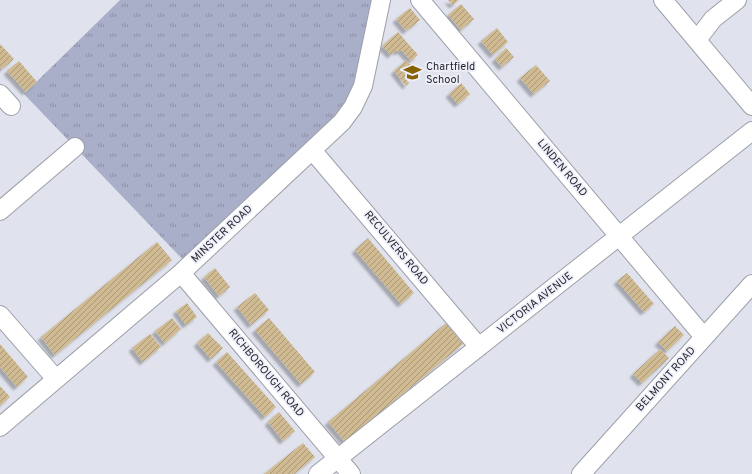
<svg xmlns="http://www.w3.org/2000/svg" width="752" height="474" viewBox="0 0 752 474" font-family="Overpass,sans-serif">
<defs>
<pattern id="grass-tufts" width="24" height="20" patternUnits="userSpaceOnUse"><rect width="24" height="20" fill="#aaafc9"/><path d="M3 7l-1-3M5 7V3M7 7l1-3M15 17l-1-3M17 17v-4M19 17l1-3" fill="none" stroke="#8a8fa4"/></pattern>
<pattern id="building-hatch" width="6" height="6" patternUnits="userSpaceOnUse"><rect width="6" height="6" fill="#cfba92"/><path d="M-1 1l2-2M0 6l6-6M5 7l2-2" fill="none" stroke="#a89778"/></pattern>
<filter id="shadow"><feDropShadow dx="-3.5" dy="3.5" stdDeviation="1" flood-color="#0004"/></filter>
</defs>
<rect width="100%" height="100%" fill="#e0e2ed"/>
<!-- grass -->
<path fill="url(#grass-tufts)" d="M120 0H381L359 96 188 265 24 94Z"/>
<!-- building -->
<path fill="url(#building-hatch)" filter="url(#shadow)" d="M448 0H459L453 5Z
M461 4 474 19 461 30 448 15Z
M410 8 420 20 406 31 396 19Z
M497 28 508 42 493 55 481 41Z
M398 32 418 55 411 61 401 50 398 52 396 50 391 55 382 46Z
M0 44 14 59 2 69 0 67Z
M506 48 514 57 502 67 495 59Z
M406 60 414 69 404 77 409 83 406 86 394 71Z
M19 61 37 82 26 92 7 71Z
M536 65 550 81 534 94 520 78Z
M461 83 470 94 458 104 449 94Z
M368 238 414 293 401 304 355 250Z
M157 242 172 260 55 355 41 337Z
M215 268 230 287 219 296 204 277Z
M627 273 654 304 644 312 617 281Z
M255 293 269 310 251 325 237 307Z
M187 303 197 317 186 325 176 311Z
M172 318 181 329 165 343 155 331Z
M269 318 315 372 301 384 255 330Z
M446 323 463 344 345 442 328 422Z
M675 326 684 335 667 351 658 342Z
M208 333 223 348 211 359 197 343Z
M150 334 161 347 143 362 132 348Z
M0 344 28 377 17 387 0 367Z
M660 349 669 358 642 383 633 374Z
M227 352 276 407 265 417 216 362Z
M0 386 10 397 0 406Z
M279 412 295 431 283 441 268 422Z
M303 443 315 457 294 474H264Z"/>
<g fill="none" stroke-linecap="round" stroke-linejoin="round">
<defs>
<path id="minor" d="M420 0 704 337
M663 0 752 106
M697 40 713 19 737 0
M0 94 11 106
M312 150 479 347
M0 211 75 147
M181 273 351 474
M0 315 56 379
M0 427 181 273 342 122 353 107 363 86 381 0
M318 474 752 131
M581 474 752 284"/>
</defs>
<!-- minor casing -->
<use href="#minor" stroke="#9d9fa9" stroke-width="20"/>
<!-- minor -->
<use href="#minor" stroke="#fff" stroke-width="18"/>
</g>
<!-- icons -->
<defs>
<symbol id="school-bare" viewBox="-9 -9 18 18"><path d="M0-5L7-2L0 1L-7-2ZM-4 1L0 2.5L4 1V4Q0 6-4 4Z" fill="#866200" stroke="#edeffa" stroke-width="2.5" paint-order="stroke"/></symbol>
</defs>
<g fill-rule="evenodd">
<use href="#school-bare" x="400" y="60" width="25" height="25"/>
</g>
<g text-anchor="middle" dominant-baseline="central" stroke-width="3.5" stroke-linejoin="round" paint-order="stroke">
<!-- poi labels -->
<g font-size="11" fill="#292a2e" stroke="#edeffa" text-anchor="start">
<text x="426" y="67">Chartfield<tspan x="426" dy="13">School</tspan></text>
</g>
<!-- street labels -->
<g font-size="11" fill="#292a2e" stroke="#edeffa">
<text transform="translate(562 168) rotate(50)">LINDEN ROAD</text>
<text transform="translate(222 234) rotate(-43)">MINSTER ROAD</text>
<text transform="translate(396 248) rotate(50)">RECULVERS ROAD</text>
<text transform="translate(535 303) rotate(-38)">VICTORIA AVENUE</text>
<text transform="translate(266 373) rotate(50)">RICHBOROUGH ROAD</text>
<text transform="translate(666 379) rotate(-48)">BELMONT ROAD</text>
</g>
</g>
</svg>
